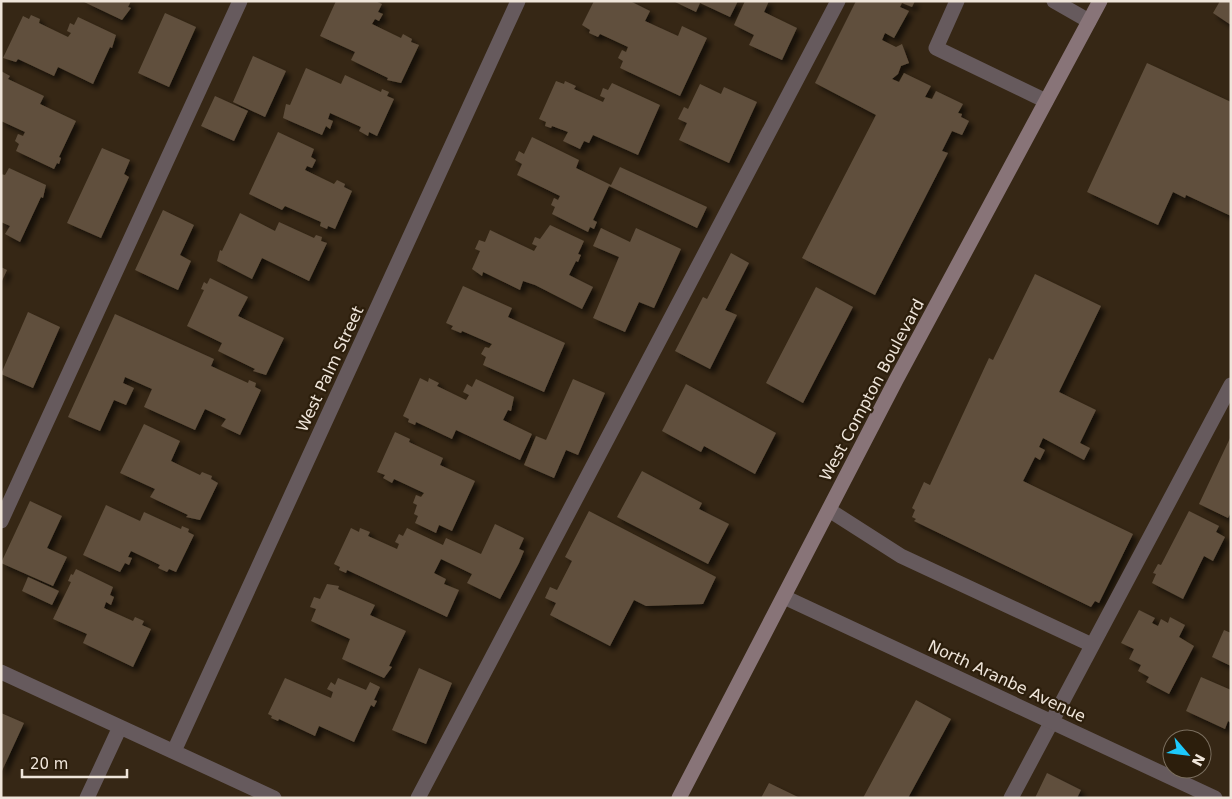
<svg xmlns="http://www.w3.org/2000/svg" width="1232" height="799" viewBox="0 0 1232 799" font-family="'DejaVu Sans',sans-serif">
<defs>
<filter id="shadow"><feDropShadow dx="4.5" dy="4.5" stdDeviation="2.5" flood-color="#0009"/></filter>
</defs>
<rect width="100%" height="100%" fill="#362715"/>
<!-- building -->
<path fill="#60503d" filter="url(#shadow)" d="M82 1H131L128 7 131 8 122 20Z
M336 1H375L382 4 378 12 383 14 379 21 375 19 372 24 401 38 403 34 412 39 411 42 419 45 401 83 387 80 388 78 351 60 355 52 320 36Z
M594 1H630L650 11 645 21 678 36 682 26 707 38 680 96 620 68 623 61 618 58 622 50 626 52 628 47 600 34 598 37 589 33 590 30 582 25Z
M673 1H738L730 17 700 3 696 12Z
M745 1H769L764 12 797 28 782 60 749 45 754 35 734 25Z
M856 1H915L912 7 902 3 900 7 909 11 894 38 885 33 882 40 896 47 902 44 909 63 901 66 898 74 892 79 899 82 904 73 931 86 925 97 932 99 936 91 963 104 958 113 962 114 961 117 969 121 962 135 952 131 942 151 948 153 875 295 802 258 876 115 815 83Z
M1220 1H1231V25L1213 13Z
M165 13 196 27 169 87 138 73Z
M31 15 40 19 39 23 68 37 71 33 67 31 70 23 74 25 78 17 116 35 112 48 110 47 93 84 58 67 54 76 18 59 16 62 3 58 23 16 29 19Z
M253 56 286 71 265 117 233 102Z
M1147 63 1231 102V216L1186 195 1185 198 1173 192 1158 225 1087 192Z
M306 68 341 84 345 75 381 92 382 89 389 92 387 96 394 99 377 136 369 132 368 136 359 131 361 127 330 113 328 119 333 121 330 129 326 126 322 135 283 118 286 104 290 105Z
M1 71 10 76 8 79 44 96 40 104 76 121 59 157 61 158 59 164 57 163 54 169 16 151 19 144 15 141 18 134 23 136 25 132 1 121Z
M556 81 564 84 565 81 576 86 574 89 603 102 605 98 600 96 603 88 608 90 612 83 660 105 638 155 593 135 589 143 584 141 580 149 563 141 568 132 552 126 551 128 545 126 546 122 539 119Z
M700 84 721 94 724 87 757 102 729 163 679 140 687 123 678 119 684 107 688 109Z
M215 96 248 111 234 141 201 126Z
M278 132 314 149 311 157 316 160 312 168 307 166 305 170 334 184 337 180 345 184 344 187 352 191 335 229 328 226 327 229 320 226 321 222 285 206 282 210 249 194Z
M532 137 579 160 576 168 611 185 620 167 707 207 697 228 609 186 593 220 597 222 594 229 590 227 588 232 552 214 555 207 551 205 554 198 558 200 560 196 517 175 522 164 515 160 519 151 524 154Z
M102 148 130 160 124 174 129 177 101 238 67 223Z
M9 168 46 185 43 198 41 197 20 242 5 234 10 226 1 222V174L5 175Z
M163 210 194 225 180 255 191 261 178 290 135 270Z
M240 213 275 231 279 222 314 238 316 235 322 237 321 241 327 243 309 281 262 258 252 279 217 261 220 250 222 251Z
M550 225 584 241 578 254 581 255 578 262 576 261 569 275 593 287 582 309 535 285 523 281 520 290 483 272 482 276 472 269 480 251 475 249 479 240 485 242 490 230 534 251 537 246 532 244 535 237 540 239Z
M601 228 630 242 636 228 681 249 654 308 639 302 625 332 593 318 619 257 593 246Z
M731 253 749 263 725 310 737 315 710 369 675 351 703 297 707 299Z
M1 267 7 270 1 283Z
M1035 274 1101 306 1059 392 1096 410 1080 443 1090 448 1084 460 1043 438 1039 447 1045 450 1040 460 1035 457 1023 481 1133 534 1099 603 1095 601 1091 607 914 521 916 519 912 517 915 510 912 508 924 482 930 485 989 358 993 360Z
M210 278 248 297 238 316 284 338 266 375 253 371 255 369 218 351 222 343 187 326 204 290 201 289 204 282 207 284Z
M463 286 512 308 508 317 565 343 544 392 483 365 486 357 481 354 485 347 489 348 492 344 462 331 461 333 451 329 453 326 446 323Z
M816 287 853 307 803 403 766 383Z
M28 312 60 327 33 388 1 374Z
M115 314 214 359 211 366 248 383 249 380 256 383 255 387 261 390 240 435 221 426 226 419 205 409 195 430 144 407 152 389 125 377 123 383 134 388 126 405 114 400 100 431 68 417Z
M420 378 428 382 429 378 439 383 437 386 466 400 469 395 463 392 467 384 472 387 476 379 514 397 511 411 508 410 503 420 532 434 520 460 456 430 452 439 416 422 415 425 408 422 409 419 403 416Z
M573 379 605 393 578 455 566 450 554 478 524 465 536 436 546 440Z
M686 384 776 433 755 474 704 446 701 452 662 431Z
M144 424 180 441 171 461 200 475 202 472 212 476 211 479 218 483 200 520 186 517 188 515 150 497 155 489 120 473Z
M395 432 410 439 409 442 443 458 440 465 475 481 452 531 439 525 436 533 415 523 418 516 414 514 417 505 413 503 416 495 421 497 424 493 394 479 392 483 383 478 385 475 377 472Z
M1231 436V512L1228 518 1199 504Z
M642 471 702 503 699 509 729 524 708 564 617 517Z
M30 501 62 516 47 548 67 557 53 586 1 563Z
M106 505 140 521 144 512 181 529 182 526 189 529 188 532 194 535 176 572 169 569 167 572 158 568 160 565 131 551 128 557 132 558 129 565 125 563 120 572 83 555Z
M589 511 716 577 703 604 646 606 634 600 610 646 550 615 556 603 545 598 550 587 557 590 572 561 565 557Z
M1189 511 1219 526 1216 532 1225 537 1213 561 1204 556 1183 599 1152 583 1156 574 1153 573 1158 564 1161 565Z
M495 524 524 538 519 549 524 551 519 563 500 599 467 583 472 574 441 559 434 573 446 579 444 584 459 590 447 617 347 570 346 573 339 570 340 567 334 564 351 528 359 532 360 528 370 532 368 536 397 549 399 544 395 542 399 534 403 536 407 528 443 545 446 538 481 554Z
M76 569 113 587 110 595 114 597 111 605 106 602 104 608 133 621 135 617 144 621 142 625 151 629 133 667 83 643 87 634 53 619 71 582 68 581 71 574 73 575Z
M28 577 59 591 52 605 22 591Z
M327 584 339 586 338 589 375 605 370 615 406 631 389 666 392 667 384 678 342 659 350 639 311 621 316 609 310 607 314 597 320 599Z
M1139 610 1155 618 1152 623 1158 626 1161 619 1168 623 1170 617 1185 625 1179 637 1194 646 1169 694 1146 682 1149 677 1138 671 1141 665 1129 659 1134 649 1121 643Z
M1224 630 1231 633V666L1212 657Z
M419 668 452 683 426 744 392 730Z
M1201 677 1231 690V723L1228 721 1225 729 1186 711Z
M285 678 331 698 333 692 327 689 331 682 335 685 338 678 366 690 370 682 380 687 374 700 377 701 374 707 371 705 354 742 319 726 315 736 279 719 278 721 271 718 272 716 268 714Z
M916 700 951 719 908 798H863Z
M1 713 24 723 1 773Z
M1047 773 1081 790 1077 798H1035Z
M769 783 800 798H761Z"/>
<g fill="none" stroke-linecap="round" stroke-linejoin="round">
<!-- lane -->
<path stroke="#665a5d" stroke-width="15" d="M957 1 936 48 1046 101
M1054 1 1089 21
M829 510 901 556 1092 645
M1 521 240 1
M418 798 838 1
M1011 798 1231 385"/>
<!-- street -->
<path stroke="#665a5d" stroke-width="15" d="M784 597 1215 798
M1 672 274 798
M174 751 518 1
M87 798 120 727"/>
<!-- secondary -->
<path stroke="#887478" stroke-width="15" d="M679 798 896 380 1100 1"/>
</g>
<g text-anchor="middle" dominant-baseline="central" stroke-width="4.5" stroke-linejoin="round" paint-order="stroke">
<!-- street labels -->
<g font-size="16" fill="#efe5da" stroke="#2c1e0c">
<text transform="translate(330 369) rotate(-65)">West Palm Street</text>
<text transform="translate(872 390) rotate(-62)">West Compton Boulevard</text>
<text transform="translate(1007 681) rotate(25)">North Aranbe Avenue</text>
</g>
</g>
<!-- border -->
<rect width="1232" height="799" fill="none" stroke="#efe5da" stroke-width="5"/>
<!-- north arrow -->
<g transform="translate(1187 754) rotate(118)"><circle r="24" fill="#2c1e0c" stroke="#7a6e5e"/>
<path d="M0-4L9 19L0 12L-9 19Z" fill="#1dc9fc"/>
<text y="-8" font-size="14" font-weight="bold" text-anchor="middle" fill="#efe5da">N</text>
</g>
<!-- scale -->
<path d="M22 769v8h105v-8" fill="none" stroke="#efe5da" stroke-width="2.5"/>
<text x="30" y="769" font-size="15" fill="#efe5da" stroke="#2c1e0c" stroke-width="4" paint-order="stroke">20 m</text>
</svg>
